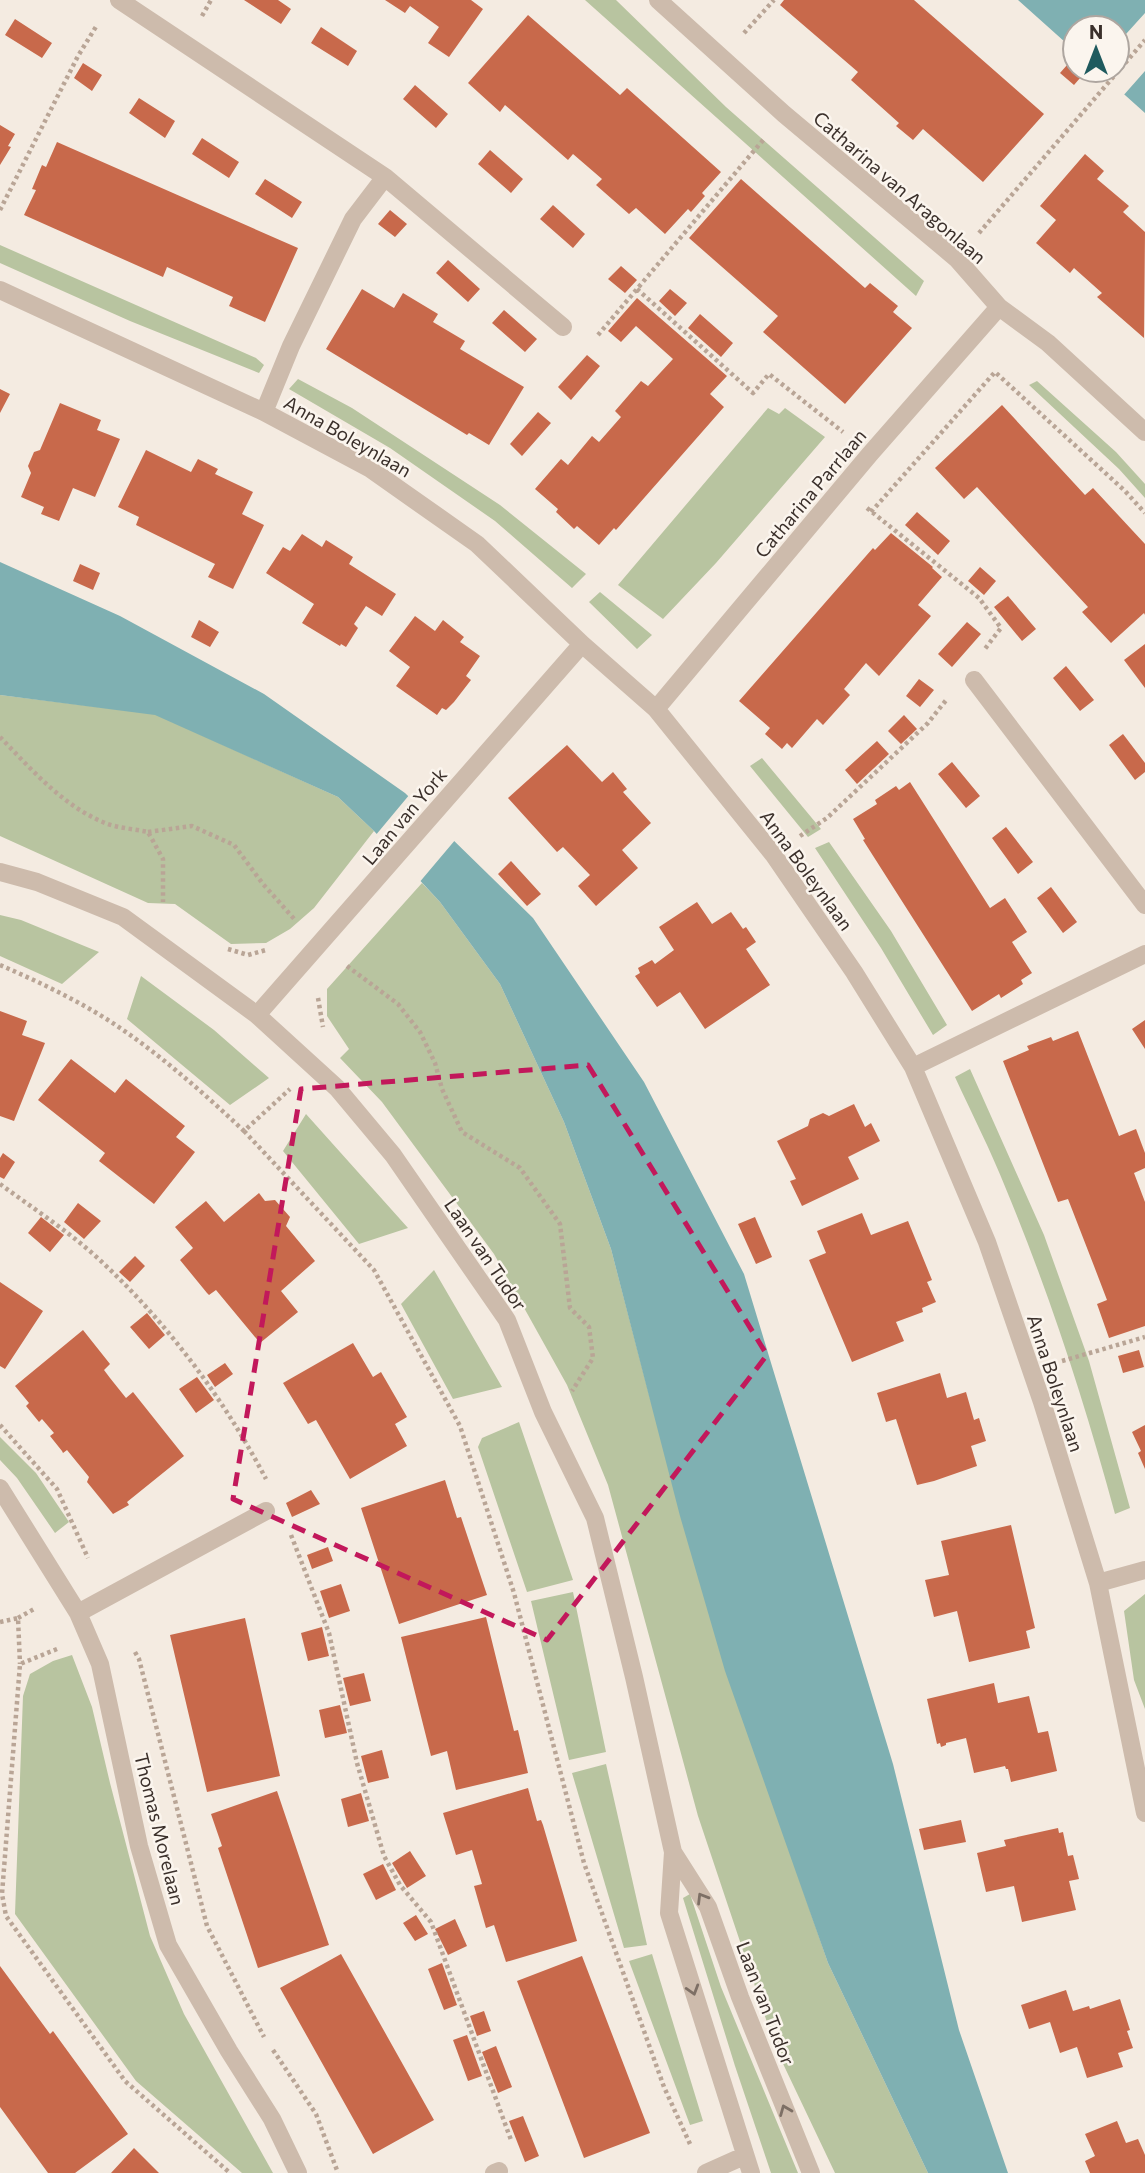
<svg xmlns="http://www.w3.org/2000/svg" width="1145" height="2173" viewBox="0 0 1145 2173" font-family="Commissioner,sans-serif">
<rect width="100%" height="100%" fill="#f4ebe1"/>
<!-- green -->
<path fill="#b8c4a0" d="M585 0H616L726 107 924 281 916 296Z
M0 245 256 358 264 365 259 373 130 321 0 263Z
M298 379 352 408 500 505 586 574 572 588 495 521 390 448 289 389Z
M1037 381 1116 452 1145 484V498L1119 469 1029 385Z
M768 408 779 414 785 408 825 437 716 563 663 619 618 585Z
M600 592 652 635 637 649 589 602Z
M0 695 155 714 338 797 374 831 314 908 290 929 266 943 231 944 175 904 148 903 0 836Z
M762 758 821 829 808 837 750 766Z
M829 842 891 931 947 1025 933 1035 881 948 815 848Z
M422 883 440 902 500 984 564 1122 611 1249 650 1398 781 1826 828 1963 928 2173H835L776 2049 698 1816 608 1485 567 1385 494 1254 382 1102 340 1058 349 1049 327 1016V989Z
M0 915 21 920 99 952 62 984 0 956Z
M141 976 214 1030 269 1078 230 1105 127 1019Z
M970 1069 1044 1235 1089 1361 1130 1508 1115 1514C1085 1403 1050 1295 1006 1189 991 1151 972 1114 955 1077Z
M306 1114 408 1228 359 1244 283 1151Z
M434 1270 502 1387 453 1399 401 1304Z
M519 1422 573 1580 527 1592 478 1447 482 1438Z
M0 1437 36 1473 69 1522 55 1533 17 1478 0 1460Z
M573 1592 606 1752 569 1760 531 1601Z
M1145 1594V1709L1134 1680 1124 1611Z
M72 1655 92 1707 110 1783 150 1936 184 2014 273 2173H242L136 2081 15 1914 23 1696 30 1674 53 1661Z
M606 1764 647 1945 624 1948 572 1773Z
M690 1894 721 1987 798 2173H771L735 2066 683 1898Z
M652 1954 703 2121 690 2125 629 1961Z"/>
<!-- water -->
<path fill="#7fb0b2" d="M1018 0H1145V113L1097 70H1117V28H1075V51Z
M0 562 120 616 264 694 405 793 533 918 644 1082 744 1274 893 1764 959 2030 1008 2173H928L828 1963 725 1671 680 1516 611 1249 564 1122 500 984 440 902 374 831 338 797 155 715 0 695Z"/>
<!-- pier -->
<path fill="#f4ebe1" d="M1145 13V71L1122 97 1093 70H1117V44Z
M410 794 456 839 418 884 375 836Z"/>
<!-- building -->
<path fill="#c8694b" d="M244 0H278L291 9 281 24Z
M385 0H471L483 9 449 57 428 43 439 27 410 6 405 13Z
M784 0H914L1044 114 983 182 923 129 913 140 896 126 899 123 851 80 858 72 780 5Z
M528 15 620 95 627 88 721 172 702 193 705 196 691 212 688 209 665 234 636 208 629 214 596 185 602 179 573 154 568 160 505 105 500 112 468 83Z
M15 19 52 43 42 58 5 35Z
M321 27 357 51 348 66 311 43Z
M1075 56V70H1087L1074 85 1060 73Z
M83 63 102 75 92 91 74 78Z
M415 85 448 114 436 128 403 99Z
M139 98 175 121 165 138 129 113Z
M0 125 15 134 8 146 11 147 0 165Z
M202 138 239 162 229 178 192 154Z
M57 142 298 248 265 322 229 306 233 297 167 267 163 277 24 215 36 190 32 189 42 165 46 167Z
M490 150 523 179 511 193 478 164Z
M1085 154 1104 171 1097 179 1129 206 1123 212 1145 232 1144 338 1097 297 1102 293 1074 268 1070 273 1036 243 1056 220 1040 206Z
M265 179 302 202 292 218 255 194Z
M741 179 865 288 870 283 898 306 893 312 912 328 845 404 763 332 778 316 689 238Z
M553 205 585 234 573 248 540 219Z
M390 210 407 224 395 237 378 224Z
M448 260 480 289 468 302 436 273Z
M621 266 637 280 625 293 608 279Z
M362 289 394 308 403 293 438 314 433 322 465 341 460 349 524 387 489 445 469 433 467 435 326 349Z
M670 289 687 303 675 316 659 301Z
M637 298 727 376 710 394 724 407 616 530 614 528 599 545 577 526 574 529 556 512 558 509 535 489 561 459 568 465 592 436 599 442 621 417 615 411 641 381 648 386 673 359 636 326 621 342 608 331Z
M504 310 537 339 525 352 492 323Z
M700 314 733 343 721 357 688 328Z
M587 355 600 366 571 400 558 387Z
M0 389 10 394 0 413Z
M60 403 101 420 97 430 120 439 95 497 73 488 59 521 41 514 44 507 21 497 31 473 28 466 34 452 40 450Z
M1002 405 1085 495 1093 488 1145 544V615L1144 613 1111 643 1082 612 1088 607 977 487 964 499 935 468Z
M538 412 551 423 522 456 510 444Z
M146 450 191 472 198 459 218 469 215 474 253 492 242 514 264 525 233 589 208 577 215 564 136 525 139 517 118 507Z
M917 512 950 541 938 555 905 525Z
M891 533 933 567 932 568 942 577 918 605 931 616 879 676 866 663 844 689 850 695 823 725 817 719 792 748 787 743 782 749 765 734 770 728 739 701 873 548 875 550Z
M302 534 322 547 326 540 353 557 349 564 396 594 382 616 366 606 354 624 358 628 346 647 341 644 340 646 302 623 314 604 266 573 283 547 290 551Z
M80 564 100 573 93 590 73 581Z
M980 567 996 581 984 595 968 581Z
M1008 596 1036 629 1022 641 994 607Z
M415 616 435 631 443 620 464 637 460 642 480 656 466 676 471 680 454 702 446 710 442 708 437 715 396 686 410 667 389 651Z
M199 620 219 632 210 647 191 637Z
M967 622 981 634 952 667 938 654Z
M1145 644V688L1124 660Z
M1066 666 1094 700 1080 711 1053 678Z
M919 679 934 690 920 707 906 696Z
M904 715 917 729 901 744 888 731Z
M1123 734 1145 763V772L1135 780 1109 745Z
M877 741 889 754 857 784 845 770Z
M567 745 602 782 613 772 627 789 623 792 651 823 622 850 638 868 596 906 578 886 590 875 563 847 557 852 508 798Z
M952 762 980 796 966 808 938 774Z
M910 782 990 908 1005 898 1027 932 1012 942 1032 973 1021 980 1023 984 1001 998 999 994 972 1011 863 840 865 839 853 819 877 804 875 800 896 786 899 790Z
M1006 827 1033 862 1018 874 992 838Z
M511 861 541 894 527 906 498 874Z
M1051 887 1077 922 1063 933 1037 898Z
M697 902 712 924 731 912 743 929 746 927 756 942 746 949 770 985 705 1029 680 992 657 1007 635 976 640 973 638 968 652 960 655 964 674 950 659 927Z
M0 1011 27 1021 22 1035 45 1043 14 1121 0 1116Z
M1145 1020V1049L1132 1029Z
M1078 1031 1119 1136 1136 1129 1145 1153V1168L1134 1173 1145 1202V1326L1109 1338 1097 1304 1107 1300 1094 1266 1068 1199 1058 1202 1003 1061 1029 1050 1027 1046 1051 1037 1053 1041Z
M71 1059 115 1093 126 1079 185 1126 176 1137 195 1152 154 1204 99 1161 105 1153 38 1100Z
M854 1104 865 1127 871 1123 880 1141 848 1157 859 1179 802 1206 790 1181 796 1179 777 1141 808 1126 810 1119 823 1113 829 1116Z
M3 1153 15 1162 4 1179 0 1177V1158Z
M259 1193 265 1201 275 1200 290 1217 286 1226 315 1261 281 1291 298 1312 260 1343 216 1290 209 1295 207 1293 180 1260 193 1248 175 1227 206 1201 224 1222Z
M78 1203 101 1221 84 1239 64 1222Z
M862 1213 871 1235 908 1221 932 1280 927 1282 936 1302 922 1308 923 1312 896 1322 904 1341 852 1362 809 1260 826 1253 817 1231Z
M41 1217 64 1235 50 1252 28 1233Z
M755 1217 772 1257 756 1264 738 1224Z
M135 1256 145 1266 130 1282 119 1272Z
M0 1282 43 1311 5 1369 0 1366Z
M147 1313 165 1335 149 1349 130 1327Z
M83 1330 110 1364 104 1370 110 1378 126 1398 133 1392 184 1456 127 1502 129 1505 113 1514 87 1482 89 1477 67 1450 63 1453 62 1451 50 1436 54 1433 42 1419 39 1422 26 1406 29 1403 15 1386Z
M353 1343 373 1377 381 1372 407 1417 395 1424 407 1446 350 1479 316 1420 308 1424 283 1383Z
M1139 1350 1144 1367 1123 1373 1118 1356Z
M225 1363 233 1374 215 1387 207 1375Z
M940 1373 947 1398 966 1392 974 1420 979 1418 986 1441 971 1446 977 1466 934 1481 917 1485 896 1419 886 1422 877 1393Z
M197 1377 214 1400 196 1413 179 1389Z
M1145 1425V1469L1138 1453 1141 1451 1132 1432Z
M445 1480 457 1518 461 1517 487 1595 399 1624 361 1508Z
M311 1490 320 1504 292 1517 286 1503Z
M1011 1525 1035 1628 1026 1631 1030 1648 969 1662 957 1611 934 1617 925 1580 949 1575 941 1541Z
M328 1547 333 1561 312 1569 307 1555Z
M341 1584 350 1611 329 1618 320 1591Z
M486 1617 514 1731 518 1730 528 1773 456 1790 447 1751 431 1756 401 1637Z
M245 1618 280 1776 207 1792 170 1635Z
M322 1627 329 1656 308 1661 301 1633Z
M364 1673 371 1701 350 1706 343 1678Z
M994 1683 998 1703 1029 1696 1038 1733 1048 1731 1057 1771 1011 1782 1008 1769H1006L1005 1766 974 1773 966 1738 946 1743V1745L941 1747 940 1743 937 1744 927 1699Z
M340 1705 347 1733 325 1738 319 1710Z
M382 1750 389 1778 368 1783 361 1756Z
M528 1788 537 1821 541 1820 543 1825 577 1941 506 1962 494 1925 486 1928 474 1886 482 1884 472 1850 456 1855 443 1813Z
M277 1791 329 1945 258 1968 218 1848 222 1846 211 1814Z
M361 1793 369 1821 348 1827 341 1799Z
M961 1820 966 1842 924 1850 919 1829Z
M1058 1828 1059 1833 1063 1832 1068 1856 1073 1855 1079 1879 1069 1881 1076 1910 1022 1922 1014 1886 986 1892 977 1853 1006 1846 1004 1840Z
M410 1851 426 1876 407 1888 392 1863Z
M383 1864 396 1890 376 1900 363 1874Z
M416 1915 428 1934 415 1941 403 1923Z
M455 1919 467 1946 448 1955 435 1929Z
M341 1954 434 2120 373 2154 280 1988Z
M582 1956 650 2133 584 2158 517 1981Z
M442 1963 457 2005 444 2010 428 1969Z
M0 1966 50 2034 53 2031 128 2134 75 2173H48L0 2107Z
M1066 1990 1073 2011 1089 2006 1090 2009 1120 1999 1130 2030 1127 2031 1133 2048 1118 2053 1123 2067 1087 2078 1077 2047 1060 2053 1050 2022 1029 2029 1021 2005Z
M484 2011 491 2031 477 2036 470 2016Z
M467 2035 482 2076 468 2081 453 2040Z
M496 2046 512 2087 498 2093 482 2052Z
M523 2116 539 2156 525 2162 509 2121Z
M1117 2121 1126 2143 1138 2139 1145 2155V2173H1090L1085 2161 1095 2156 1085 2134Z
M134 2148 159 2173H111Z"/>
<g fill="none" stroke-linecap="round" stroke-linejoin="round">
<!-- path -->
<path stroke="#b9a596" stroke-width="4.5" stroke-dasharray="3.5 3.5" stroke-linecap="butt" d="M202 16 211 0
M744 33 774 0
M0 210 78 56 97 25
M979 233 1145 40
M637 289 753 393 769 374 843 432
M598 335 764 139
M867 508 979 598 1001 628 984 650
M871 512 995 372 1125 491 1145 513
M0 737C32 770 63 806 105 823 118 828 134 829 148 832L163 859V902
M148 832 192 826 234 845 263 884 296 921
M800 836 827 818 928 723 947 699
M228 949 248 955 266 950
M0 965C46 985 92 1007 133 1037 172 1065 209 1098 244 1131L290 1089
M347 966 398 1004 420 1032 435 1063 442 1089 462 1132 520 1168 560 1224 570 1308 589 1327 593 1358 572 1391
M318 998 323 1027
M244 1131 374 1270 460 1426 514 1593 584 1863 664 2087 690 2144
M0 1184C34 1209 71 1233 102 1262 168 1324 224 1399 266 1479
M1062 1361 1145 1337
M0 1425 57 1489 88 1558
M291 1535 329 1633 357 1763 384 1856 400 1885 431 1922 511 2140
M18 1618 34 1609
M0 1622 18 1618 20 1664
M57 1649 20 1664 2 1894 6 1916 125 2081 230 2173
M135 1652 139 1659 207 1926 264 2037
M273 2050 316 2114 338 2173"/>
<!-- minor -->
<path stroke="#cdbbac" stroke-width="18" d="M119 0 385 177 563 327
M658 0 784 114 957 259 999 307 1048 343 1145 432
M0 290 264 412 369 468 477 544 582 644 656 709 773 854 854 972 913 1067 987 1242 1042 1402 1098 1583 1145 1813
M264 412 291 346 353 219 385 177
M974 680 1145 905
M656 709 870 454 999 307
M0 872 37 882 123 917 257 1015 337 1088 393 1155 507 1320 543 1412 595 1518 634 1677 673 1852 669 1913 751 2173
M257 1015 582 644
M913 1067 1145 954
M0 1488 78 1613 100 1664 139 1846 168 1945 229 2051 272 2119 298 2173
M1098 1583 1145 1570
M78 1613 266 1511
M673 1852 708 1907 740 1997 811 2173
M494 2173 499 2171
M706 2173 744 2156"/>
</g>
<!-- one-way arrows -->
<defs><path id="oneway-chevron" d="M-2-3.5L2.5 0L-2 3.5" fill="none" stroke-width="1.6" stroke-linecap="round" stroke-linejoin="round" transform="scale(1.75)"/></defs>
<g stroke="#7d6f65">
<use href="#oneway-chevron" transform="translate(702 1898) rotate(-121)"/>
<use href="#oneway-chevron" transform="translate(693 1990) rotate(73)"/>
<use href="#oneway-chevron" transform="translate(785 2110) rotate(-112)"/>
</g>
<!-- marked area -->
<path fill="none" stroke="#c2185b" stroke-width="5" stroke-dasharray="14 9" stroke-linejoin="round" d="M588 1065 767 1355 547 1640 233 1499 301 1089Z"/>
<g text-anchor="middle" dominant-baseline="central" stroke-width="5" stroke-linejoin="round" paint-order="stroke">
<!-- street labels -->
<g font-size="19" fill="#3b302b" stroke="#fbf5ee">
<text transform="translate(900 187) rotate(41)">Catharina van Aragonlaan</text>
<text transform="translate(348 436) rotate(30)">Anna Boleynlaan</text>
<text transform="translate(810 493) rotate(-50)">Catharina Parrlaan</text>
<text transform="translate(404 816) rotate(-50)">Laan van York</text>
<text transform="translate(807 870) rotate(54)">Anna Boleynlaan</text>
<text transform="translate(486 1254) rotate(56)">Laan van Tudor</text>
<text transform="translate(1056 1383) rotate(72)">Anna Boleynlaan</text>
<text transform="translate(160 1829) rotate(76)">Thomas Morelaan</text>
<text transform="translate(766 2003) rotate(69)">Laan van Tudor</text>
</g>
</g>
<!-- north arrow -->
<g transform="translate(1096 49)"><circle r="33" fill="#fbf5ee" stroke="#aea6a0" stroke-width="2"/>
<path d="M0-5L12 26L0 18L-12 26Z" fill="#1f5a5e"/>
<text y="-10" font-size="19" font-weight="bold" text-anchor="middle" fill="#3b302b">N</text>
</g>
</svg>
